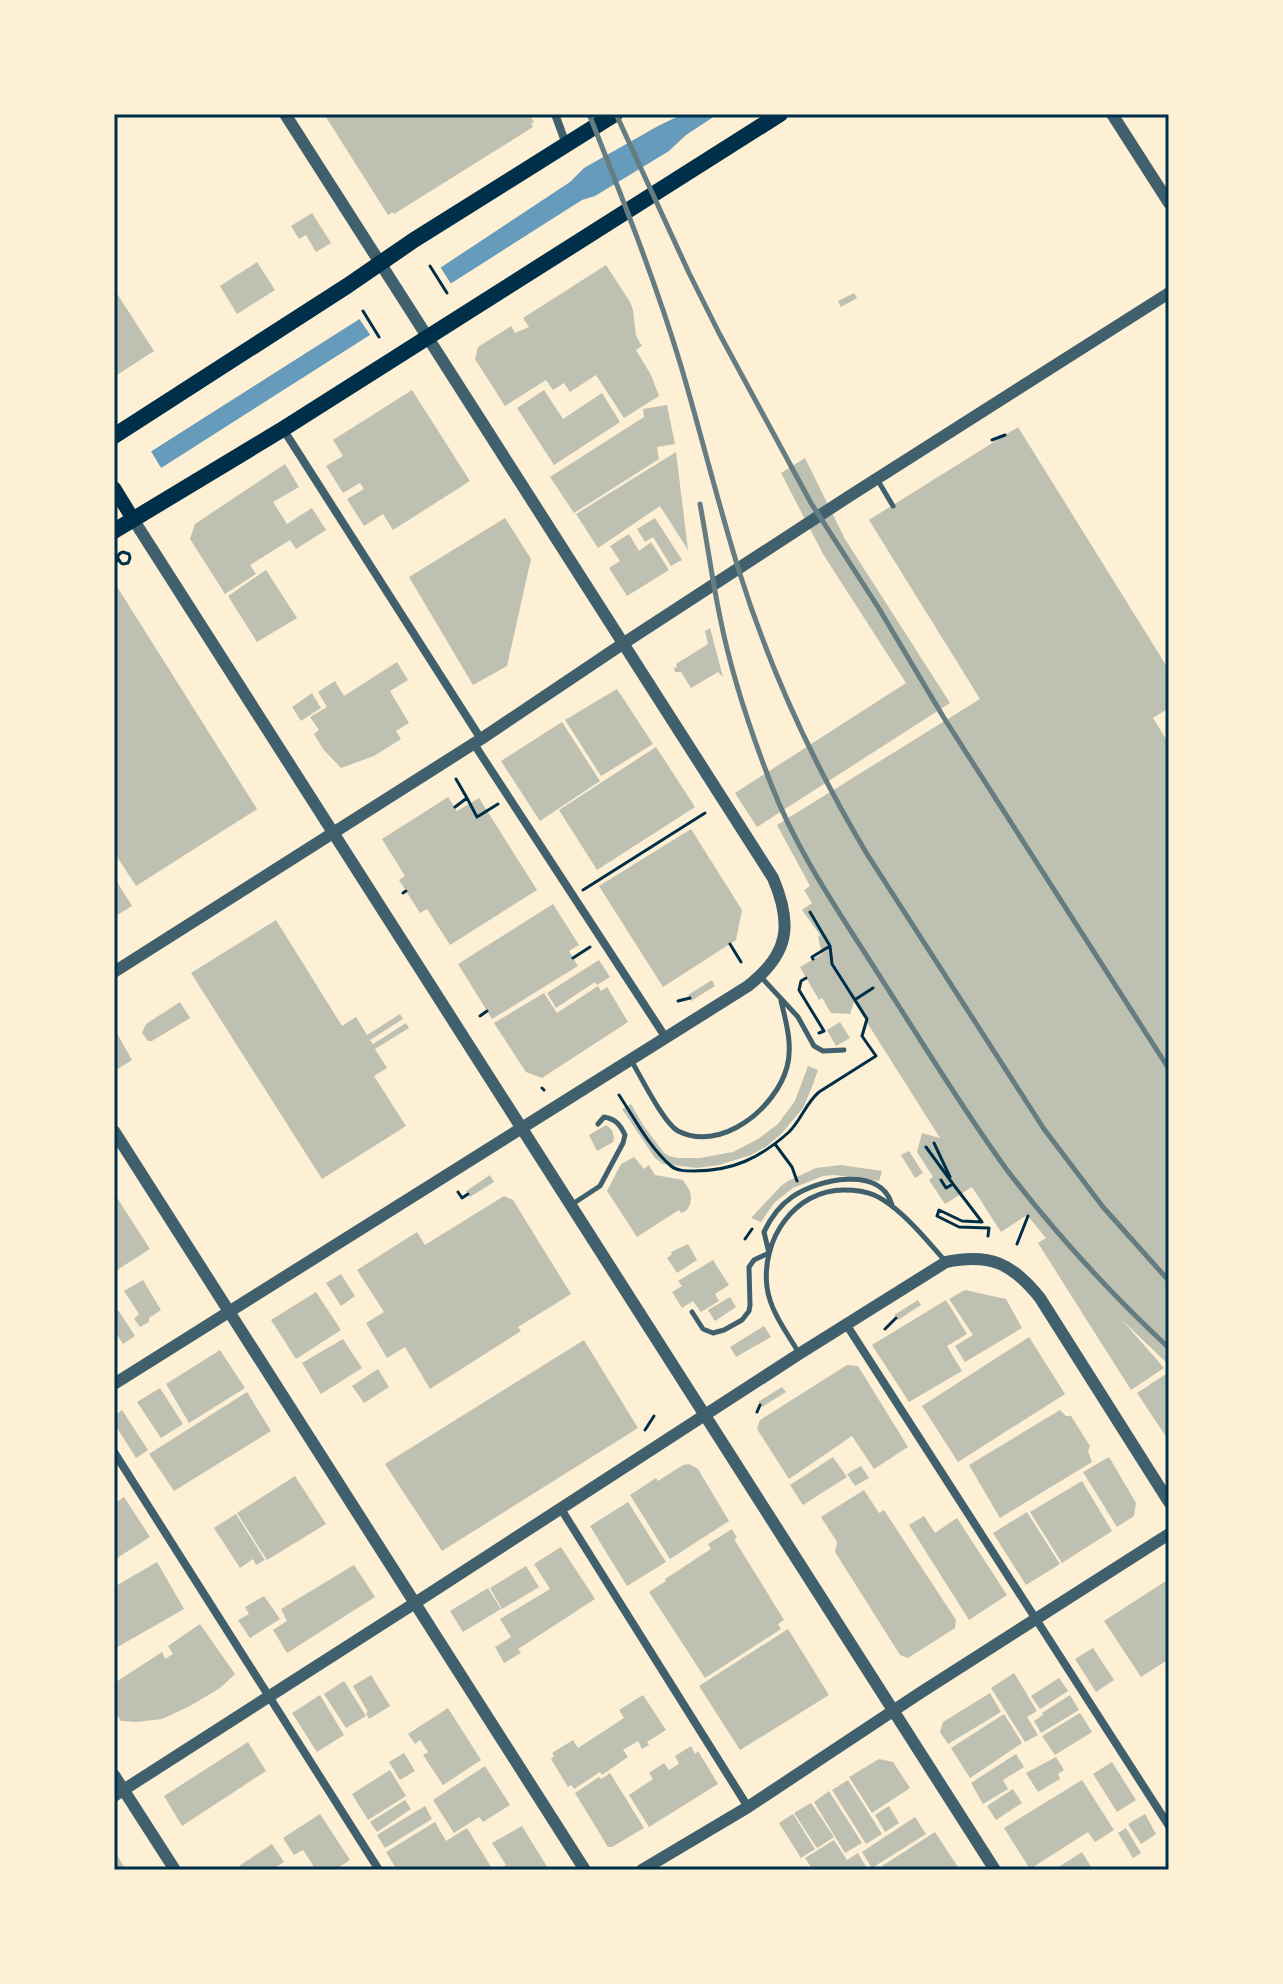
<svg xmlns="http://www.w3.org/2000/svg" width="1283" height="1984" viewBox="0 0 1283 1984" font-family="'PT Sans Narrow',sans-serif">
<rect width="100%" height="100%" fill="#fdf0d5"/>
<!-- water -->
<path fill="#669bbc" d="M683 114H718L686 135 669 151 595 196 582 200 114 498V475L443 266 570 182 584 168 658 126Z"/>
<!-- pier -->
<path fill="#fdf0d5" d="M439 265 453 287 373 339 358 317Z
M149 448 163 471 114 502V470Z"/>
<!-- building -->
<path fill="#bec0b2" d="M324 114H529L534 122 531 124 533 127 394 214 393 212 388 215Z
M312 213 331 243 316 252 306 235 299 239 291 226Z
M257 262 275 290 237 314 220 286Z
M606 265 630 302 633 310 636 336 642 346 636 350 651 375 659 396 624 418 596 375 570 392 564 383 553 390 546 380 505 406 475 359 478 347 511 326 515 333 529 327 523 318Z
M114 289 154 351 114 377Z
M854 293 857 298 841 307 838 301Z
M412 390 470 481 393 530 383 514 364 526 347 499 364 489 360 483 343 493 326 466 343 456 333 440Z
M544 390 563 419 602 393 620 422 554 465 517 408Z
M667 405 675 444 657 447 659 459 574 513 550 477 644 417 643 409Z
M1018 427 1169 670V708L1153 718 1169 744V1365L1123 1321 1164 1368 1131 1390 1038 1243 1046 1238 1027 1215 1001 1232 972 1187 945 1204 929 1180 933 1177 917 1152 922 1133 940 1138 854 1002 850 1014 831 1013 822 998 819 1000 800 967 822 954 818 937 820 935 802 910 812 903 804 890 810 886 777 825 980 699 869 520Z
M676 452 688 550 660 506 598 548 576 514Z
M805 458 845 539 950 703 757 827 735 793 906 683 823 554 781 473Z
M285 464 299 487 273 502 287 524 312 508 326 530 296 549 290 540 250 565 256 574 225 594 190 539 195 524Z
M505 518 531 559 507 666 473 685 409 577Z
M655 518 682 560 671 566 653 537 645 542 637 529Z
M629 534 639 551 651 542 669 570 627 596 609 568 620 561 610 546Z
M266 570 297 618 257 642 228 596Z
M116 585 257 809 136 886 114 852V587Z
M710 628 723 677 718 672 691 688 681 672H675L674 668 677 667 676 664 708 644 705 631Z
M397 662 408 680 390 691 409 723 396 731 401 739 374 756 341 768 323 749 314 734 319 730 310 717 327 707 318 692 335 681 344 696Z
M617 689 653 744 601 776 565 720Z
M312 693 321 708 301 721 292 707Z
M562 722 600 781 540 821 501 761Z
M656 747 695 807 597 870 559 810Z
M448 797 457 811 479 798 537 890 450 945 427 909 420 913 399 880 405 876 382 839Z
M691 829 742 910 736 940 663 987 599 886Z
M114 877 132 906 114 917Z
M553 904 579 945 569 951 578 966 492 1019 458 964Z
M276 920 342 1026 356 1017 367 1035 400 1014 403 1019 370 1040 373 1044 406 1023 409 1028 375 1049 387 1068 374 1076 406 1126 322 1179 191 973Z
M599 960 610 977 597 985 595 982 556 1008 547 993Z
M712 980 715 986 691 1001 688 995Z
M598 986 601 991 607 987 628 1022 542 1078 526 1072 494 1023 544 993 557 1013Z
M180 1002 190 1018 152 1041H148L142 1033 146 1024Z
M840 1022 850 1038 836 1046 827 1030Z
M114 1028 132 1060 118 1069 114 1063Z
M808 1066 818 1070 812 1087 803 1108 782 1133 767 1146 751 1155 719 1165 697 1168 663 1164 655 1158 622 1109 631 1104 643 1125 664 1153 669 1156 678 1158H700L733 1152 758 1139 778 1124 795 1101Z
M606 1125 612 1130 614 1138 613 1142 597 1151 589 1135Z
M909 1151 923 1173 915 1178 901 1155Z
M634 1157 644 1169 649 1165 655 1175 683 1180 690 1191 691 1198 690 1205 686 1211 681 1213 679 1210 637 1237 607 1191 621 1164Z
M841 1165 882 1171 879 1181 835 1175 823 1176 793 1188 774 1203 761 1222 751 1218 781 1186 788 1181 816 1168Z
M490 1175 494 1182 470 1197 466 1191Z
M114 1193 150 1249 114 1272Z
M504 1196 513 1200 571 1294 518 1327 521 1331 430 1389 405 1347 387 1358 366 1323 384 1312 357 1270 417 1232 425 1245Z
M688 1244 697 1260 677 1273 667 1258 672 1254 671 1252Z
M713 1260 729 1285 715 1294 719 1301 701 1312 693 1301 682 1308 672 1292 682 1286 678 1281Z
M341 1274 355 1296 341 1306 326 1283Z
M143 1280 161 1310 149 1318V1322L140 1327 134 1319 139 1314 124 1291Z
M965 1290 1006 1299 1022 1328 965 1362 955 1346 973 1335 949 1299Z
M316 1292 341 1330 296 1359 271 1320Z
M730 1297 736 1307 715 1321 708 1310Z
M918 1300 921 1305 898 1320 894 1315Z
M946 1300 967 1334 947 1346 962 1371 909 1402 872 1345Z
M118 1310 135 1336 123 1344 114 1330V1313Z
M764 1326 771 1337 736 1357 730 1347Z
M1029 1337 1065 1394 958 1462 922 1406Z
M343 1339 362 1368 321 1394 302 1363Z
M584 1340 638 1428 442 1551 385 1464Z
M220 1350 245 1388 189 1423 166 1384Z
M847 1365 858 1366 908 1447 874 1469 852 1436 789 1479 757 1429 760 1420Z
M378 1369 389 1387 364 1403 352 1386Z
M1169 1372V1441L1137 1393Z
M782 1387 786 1392 762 1407 758 1402Z
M160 1388 183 1424 161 1438 137 1402Z
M247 1392 271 1431 174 1491 149 1454Z
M122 1410 148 1450 136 1458 114 1423V1416Z
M1060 1410 1066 1416H1071L1090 1446 1088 1451 1092 1462 1000 1518 969 1465Z
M833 1457 847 1477 803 1505 790 1485Z
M1109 1457 1136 1503 1134 1516 1117 1527 1083 1472Z
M689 1464 698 1469 729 1521 670 1559 630 1495 656 1478 658 1481 683 1465Z
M861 1466 869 1478 855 1486 847 1474Z
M295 1476 326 1524 267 1560 237 1513Z
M1082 1481 1112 1531 1062 1563 1030 1512Z
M864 1490 879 1513 884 1510 956 1620 955 1628 908 1658 900 1655 835 1552 837 1542 821 1517Z
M124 1497 150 1537 114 1560V1504Z
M628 1502 666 1562 627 1586 590 1526Z
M1027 1512 1060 1564 1026 1585 993 1533Z
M236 1514 265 1560 256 1565 253 1559 240 1568 214 1528Z
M924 1516 935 1533 957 1518 1007 1595 969 1620 909 1525Z
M732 1529 737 1538 734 1539 784 1620 778 1624 781 1629 705 1678 649 1592 666 1581 665 1579 711 1549 708 1544Z
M561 1547 595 1599 518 1649 521 1653 504 1663 495 1647 511 1637 500 1619 550 1589 534 1564Z
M157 1562 184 1609 114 1649V1587Z
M354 1565 375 1597 287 1653 273 1630 287 1621 281 1609Z
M526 1566 539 1587 502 1609 490 1588Z
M1169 1579V1659L1141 1677 1104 1621Z
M488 1588 501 1609 463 1632 450 1611Z
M264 1596 280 1619 250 1638 238 1620 249 1614 245 1607Z
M200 1624 235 1674 220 1688 190 1706 162 1719 136 1722 121 1721 114 1710V1685L116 1682 162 1652 165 1659 173 1654 168 1646Z
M788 1629 829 1695 740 1750 699 1686Z
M1093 1648 1114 1680 1096 1692 1075 1659Z
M1014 1673 1037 1711 1027 1717 1038 1735 1025 1742 991 1688Z
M371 1675 390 1706 369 1719 366 1713 368 1712 353 1686Z
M1059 1678 1068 1691 1040 1709 1031 1696Z
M344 1681 366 1716 346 1728 324 1694Z
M990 1693 1001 1712 948 1744 940 1732 943 1722Z
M320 1695 344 1735 317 1752 292 1713Z
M643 1695 666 1730 647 1742 649 1745 642 1749 638 1741 623 1750 628 1757 602 1775 600 1772 574 1789 571 1785 568 1787 551 1759 554 1756 552 1753 573 1740 578 1748 624 1718 619 1710Z
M1070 1695 1079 1710 1041 1733 1034 1721 1043 1715 1042 1713Z
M448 1708 481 1760 443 1785 423 1755 428 1752 420 1740 415 1744 408 1734Z
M1080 1713 1092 1732 1055 1755 1042 1736Z
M1004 1714 1022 1743 970 1778 951 1748Z
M248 1742 266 1771 182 1826 164 1796Z
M691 1746 695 1754 698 1751 718 1784 649 1827 629 1795 653 1779 649 1773 664 1763 669 1770 679 1764 675 1756Z
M404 1753 415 1771 400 1780 389 1762Z
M1016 1754 1024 1767 1003 1780 1008 1789 983 1804 971 1783Z
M1056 1757 1064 1770 1058 1774 1060 1779 1038 1792 1026 1773Z
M879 1759 893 1762 910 1788 872 1813 849 1777Z
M1112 1762 1136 1800 1117 1812 1093 1774Z
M485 1766 510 1805 483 1822 479 1817 454 1833 433 1800Z
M390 1770 406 1796 368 1820 352 1794Z
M610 1773 644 1828 612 1847H608L575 1793 599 1777 601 1779Z
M848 1780 882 1834 866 1844 832 1790Z
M1082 1780 1114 1830 1095 1842 1088 1832 1030 1869 1004 1828Z
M1013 1789 1022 1803 996 1820 987 1806Z
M829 1791 862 1843 845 1853 814 1802Z
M405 1800 411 1809 377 1832 370 1822Z
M811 1803 834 1837 817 1848 794 1813Z
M425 1806 432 1819 385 1848 377 1835Z
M889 1806 899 1823 885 1832 875 1815Z
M320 1814 350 1860 335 1870H316L303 1850 294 1855 283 1838Z
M793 1814 815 1849 801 1858 779 1823Z
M1145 1814 1156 1834 1141 1844 1128 1824Z
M915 1817 926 1834 872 1868 862 1852Z
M435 1822 446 1841 467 1828 493 1870H397L386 1852Z
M522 1826 549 1870H498L506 1865 492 1843Z
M1126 1828 1141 1853 1133 1858 1118 1833Z
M935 1832 960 1870H884L882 1866Z
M834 1840 847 1860 858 1853 868 1870H813L805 1858Z
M272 1844 284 1862 271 1870H242L239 1866Z
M114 1850 126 1870H114Z
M1082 1852 1093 1870H1054Z"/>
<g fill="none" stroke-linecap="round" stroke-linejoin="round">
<!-- path -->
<path stroke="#003049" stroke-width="3" d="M430 266 447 293
M363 311 379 337
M992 440 1005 435
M114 552 121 563 123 564 128 563 130 558 129 554 123 552C119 553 117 556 117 561
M456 779 467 798
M455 807 467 798 477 817 498 804
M583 890 705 813
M403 893 406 891
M730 944 741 962
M573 958 590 947
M813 959 812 957 830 946
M806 978 801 981 799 990 824 1031 819 1033
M856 999 873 988
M678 1001 690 998
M480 1016 487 1011
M542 1088 544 1090
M619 1095C635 1119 649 1147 671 1166 677 1171 686 1171 694 1171 733 1171 760 1158 789 1132 801 1120 806 1103 819 1092L876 1056 862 1036 867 1019 832 964 830 946 810 912
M934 1143 950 1177
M775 1144 792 1167 797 1181
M926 1147 953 1184
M941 1180 946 1188 953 1184 982 1222
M458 1192 462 1198 468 1194
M982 1222 962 1221 939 1210 937 1216 959 1227 989 1228 988 1236
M745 1239 752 1229
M1017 1244 1028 1216
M885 1329 896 1318
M757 1412 760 1405
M645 1430 654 1416"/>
<!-- service -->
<path stroke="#3f606c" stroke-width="5" d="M877 479 893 506
M761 977 798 1017 814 1046 823 1051 844 1050
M631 1060C641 1077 663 1122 678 1131 721 1153 776 1108 787 1067 793 1045 786 1022 781 1001
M571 1205 600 1186 623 1143 625 1135C620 1124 615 1119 604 1117L598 1124
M692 1312 703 1329 713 1333 724 1330 742 1320 749 1311 750 1305 749 1267 754 1260 769 1253 764 1232C770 1219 779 1206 792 1197 817 1179 881 1165 892 1205
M799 1353C787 1333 770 1311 767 1287 761 1240 794 1190 844 1190 854 1190 865 1191 874 1195 899 1206 927 1240 945 1261"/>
<!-- minor -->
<path stroke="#3f606c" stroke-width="8" d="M555 114 566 144
M283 429 481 739
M474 744 666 1038
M846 1324 1169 1826
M114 1452 379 1870
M561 1509 748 1807"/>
<!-- tertiary -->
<path stroke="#3f606c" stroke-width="12" d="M1112 114 1169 203
M133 519 995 1870
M114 972 481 739 624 643 848 497 1169 293
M114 1131 585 1870
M114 1384 748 986C789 954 793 925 773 878L285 114
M114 1775 175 1870
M114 1796 415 1603 799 1354 946 1262C990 1253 1012 1263 1040 1298L1169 1502
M642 1870 748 1807 920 1693 1169 1534"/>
<!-- secondary -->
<path stroke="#003049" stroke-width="14" d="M114 488 133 519"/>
<!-- trunk -->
<path stroke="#003049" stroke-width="16" d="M114 436 347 286 414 240 615 114
M114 531 283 429 780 114"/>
<!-- rail -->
<path stroke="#657d81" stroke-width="5" d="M589 114C622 197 655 280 681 366 701 434 718 503 739 571 770 670 814 765 867 854L1044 1129 1103 1207 1169 1281
M616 114 689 273 719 333 811 503 878 607 944 718 1169 1069
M700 504C707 541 712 579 720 617 731 673 750 730 771 784 798 855 844 919 884 983 924 1045 963 1110 1007 1170 1056 1234 1110 1293 1169 1348"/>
</g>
<!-- border -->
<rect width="1283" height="1984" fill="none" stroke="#fdf0d5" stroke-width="232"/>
<rect x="116" y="116" width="1051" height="1752" fill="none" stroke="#003049" stroke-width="3"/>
</svg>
